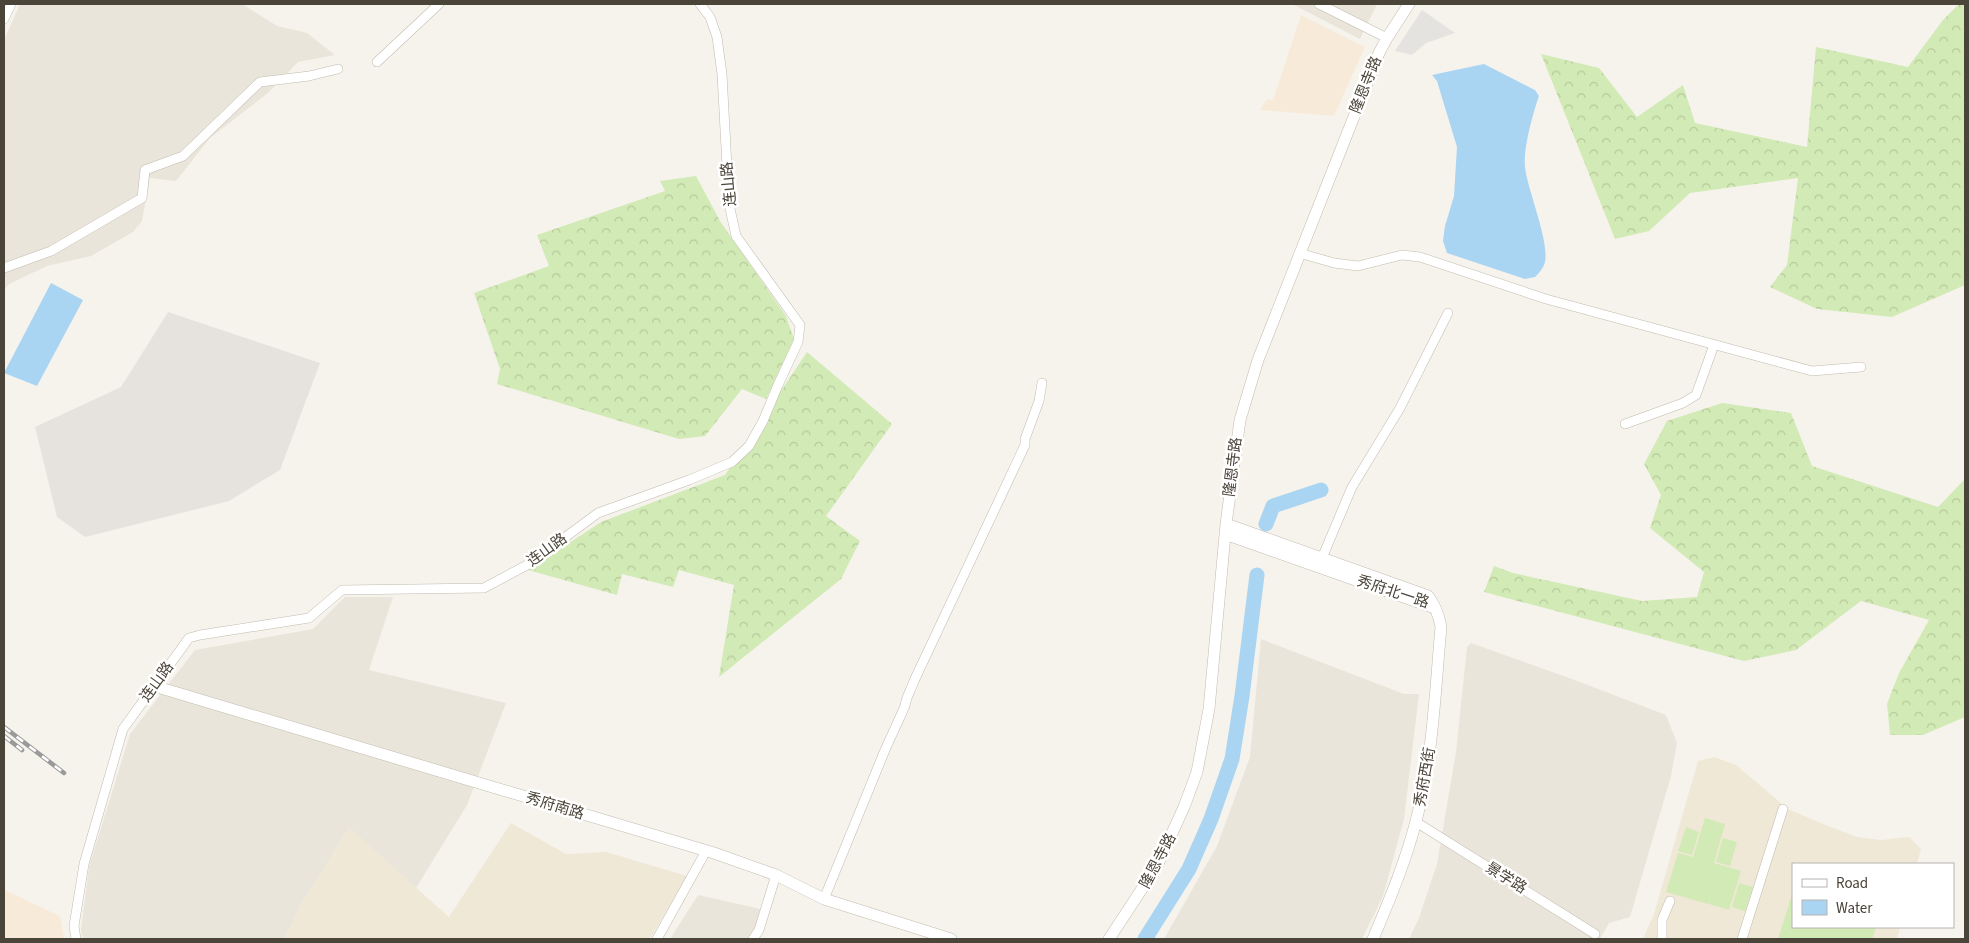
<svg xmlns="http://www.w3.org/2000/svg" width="1969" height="943" viewBox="0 0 1969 943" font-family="'Source Sans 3','Noto Sans SC',sans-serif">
<defs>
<pattern id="forest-crowns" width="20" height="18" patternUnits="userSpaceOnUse" patternTransform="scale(1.25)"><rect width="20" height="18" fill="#d2eab5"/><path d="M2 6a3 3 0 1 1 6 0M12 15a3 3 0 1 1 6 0" fill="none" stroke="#b6ca9c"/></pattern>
</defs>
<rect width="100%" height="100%" fill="#f6f3ec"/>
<!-- residential -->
<path fill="#eae5da" d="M20 4H242L277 26 307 33 335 55 298 62 269 92 210 138 176 181 150 178 142 221 133 232 91 256 47 266 9 284 4 290V40Z
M1292 4H1377L1360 39Z
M345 597H393L369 670 506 703 467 805 416 888 349 828 301 905 285 939H83L81 930 89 867 130 734 195 650 313 629Z
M1261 639 1404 694H1419L1404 819 1383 896 1362 939H1164L1217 846 1250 757Z
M1471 643 1572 679 1666 715 1677 743 1671 776 1630 917 1609 923 1600 939H1409L1419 918 1437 864 1456 752 1467 647Z
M698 895 770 911 758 939H670Z"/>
<!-- commercial -->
<path fill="#f7ead8" d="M1301 15 1365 47 1334 116 1260 110 1267 99 1273 100Z
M4 890 60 916 64 939H4Z"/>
<!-- industrial -->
<path fill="#e6e2dd" d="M168 312 320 363 280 470 229 501 85 537 57 517 35 427 121 387Z"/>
<!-- education -->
<path fill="#efe8d6" d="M1714 757 1736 765 1788 809 1823 824 1857 837 1881 840 1909 837 1921 849 1917 864H1793V927H1900L1897 939H1643L1654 914 1698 761Z
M511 823 566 854 606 852 687 876 650 939H285L301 905 349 828 449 917Z"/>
<!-- grass -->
<path fill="#d2eab5" d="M1705 818 1725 824 1714 863 1741 871 1729 910 1709 904 1710 898 1708 904 1666 892 1678 853 1693 857Z
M1686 827 1699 832 1692 855 1678 851Z
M1723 838 1737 842 1730 866 1716 862Z
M1739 883 1753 887 1745 911 1732 907Z
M1793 891V927H1876L1872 939H1778Z"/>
<!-- forest -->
<path fill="url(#forest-crowns)" d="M1959 4H1965V285L1892 317 1817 309 1770 287 1787 265 1798 178 1690 193 1649 231 1615 239 1541 54 1599 68 1637 117 1683 85 1695 123 1807 147 1816 47 1908 67 1943 20Z
M696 176 720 221 786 316 794 339 766 399 742 389 705 436 679 439 497 384 500 369 474 293 549 266 537 235 665 191 660 181Z
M807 352 892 424 826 516 860 541 841 579 719 677 734 585 679 570 673 587 622 574 617 595 528 570 601 522 725 475Z
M1722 403 1791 413 1812 466 1938 507 1965 479V717L1923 735H1890L1887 704 1899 673 1929 620 1861 601 1796 650 1744 661 1484 592 1494 566 1513 573 1642 601 1697 597 1704 572 1650 528 1661 495 1644 464 1667 421Z"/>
<!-- parking -->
<path fill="#e5e3e0" d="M1422 10 1455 33 1426 43 1412 55 1395 51Z"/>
<!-- water -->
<path fill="#a9d4f2" d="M1484 64 1535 90 1539 96C1533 113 1523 149 1525 167 1527 189 1552 247 1544 265 1542 270 1538 274 1535 277L1525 279 1447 253 1443 241 1445 226 1454 196 1457 147 1437 81 1432 75Z
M51 283 83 300 37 386 4 373Z"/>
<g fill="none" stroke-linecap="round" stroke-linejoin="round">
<!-- river -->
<path stroke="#a9d4f2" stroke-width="15" d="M1266 524 1273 506 1321 490
M1145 939 1189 869 1211 819 1232 759 1242 696 1257 575"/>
<defs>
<path id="minor" d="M1319 4 1387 38
M4 19 11 4
M377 62 439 4
M1299 253 1334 263 1358 266 1402 255 1420 257 1546 299 1812 371 1861 367
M4 268 51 251 142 198 145 170 183 156 260 82 309 76 338 69
M1625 424 1683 403 1696 395 1714 345
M1322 558 1352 487 1400 408 1448 313
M1416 822 1595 934
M824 899 885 750 905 706C906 697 911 690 914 681L1025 445V439L1039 401 1042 383
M76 939 74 926 84 864 123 729 189 638 200 635 309 618 342 590 484 588 529 564 598 513 689 480 732 462 749 446 763 421 778 385 798 342 800 325 736 236 729 204 722 74 717 37 710 17 700 4
M657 939 706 851
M753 939 759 930 776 875
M1662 939V920L1670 901
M1742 939 1783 809"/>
<path id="tertiary" d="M1226 524 1428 596C1435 605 1439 616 1441 627 1435 692 1433 757 1416 821 1406 861 1389 901 1373 939
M1225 534 1435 608
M154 686 714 853 776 875 824 899 951 939
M1109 939 1157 866 1184 807 1197 772 1209 709 1226 524 1240 420 1258 360 1379 53 1387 38 1409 4"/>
</defs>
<!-- minor casing -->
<use href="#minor" stroke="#c2bbae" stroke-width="10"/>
<!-- tertiary casing -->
<use href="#tertiary" stroke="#c2bbae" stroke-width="12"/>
<!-- minor -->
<use href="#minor" stroke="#fff" stroke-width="9"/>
<!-- tertiary -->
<use href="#tertiary" stroke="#fff" stroke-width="11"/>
<defs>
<path id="rail" d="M4 727 64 773
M4 736 22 750"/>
</defs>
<!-- rail casing -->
<use href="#rail" stroke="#9a9a9a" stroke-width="4.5"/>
<!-- rail -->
<use href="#rail" stroke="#fff" stroke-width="2.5" stroke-dasharray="8" stroke-linecap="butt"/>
</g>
<g text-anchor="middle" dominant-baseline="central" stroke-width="5" stroke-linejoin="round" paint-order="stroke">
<!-- street labels -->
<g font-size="15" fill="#4b4439" stroke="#fff">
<text transform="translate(1366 85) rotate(-68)">隆恩寺路</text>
<text transform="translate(729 184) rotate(-95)">连山路</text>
<text transform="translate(1233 467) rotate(-83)">隆恩寺路</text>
<text transform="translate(547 550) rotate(-36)">连山路</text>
<text transform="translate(1393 592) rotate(18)">秀府北一路</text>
<text transform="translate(157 682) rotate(-54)">连山路</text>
<text transform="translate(1425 777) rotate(-80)">秀府西街</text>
<text transform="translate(555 806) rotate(17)">秀府南路</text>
<text transform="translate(1158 861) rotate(-62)">隆恩寺路</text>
<text transform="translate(1506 878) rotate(32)">景学路</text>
</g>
</g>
<!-- border -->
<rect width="1969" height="943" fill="none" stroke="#4b4439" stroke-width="10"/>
<!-- legend -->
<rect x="1792" y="863" width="162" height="65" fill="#ffffff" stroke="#b7b4b0"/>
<rect x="1802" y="879" width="25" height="8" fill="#ffffff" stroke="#b7b4b0"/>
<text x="1836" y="888" font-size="15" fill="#4b4439">Road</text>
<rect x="1802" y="900" width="25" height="15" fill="#a9d4f2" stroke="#b7b4b0"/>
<text x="1836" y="913" font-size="15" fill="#4b4439">Water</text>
</svg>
